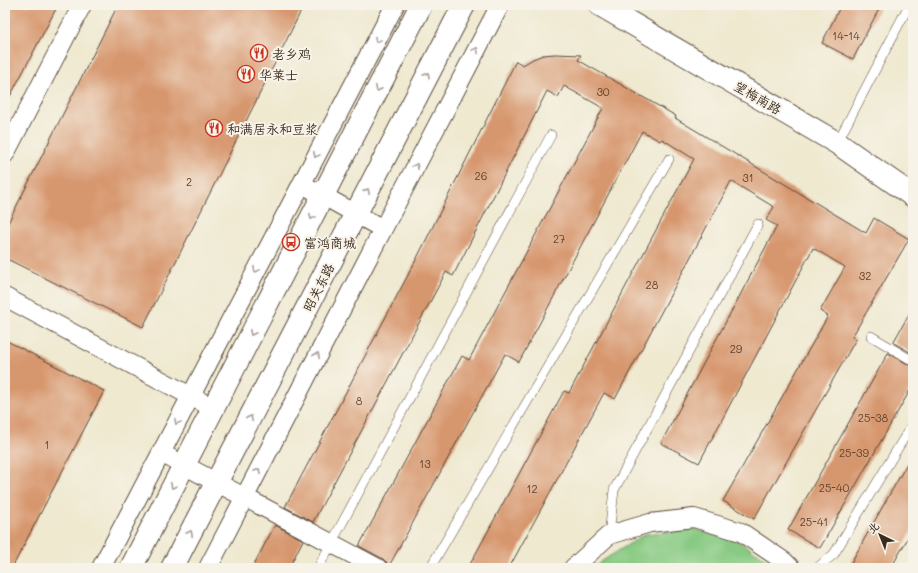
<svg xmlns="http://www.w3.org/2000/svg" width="918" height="573" viewBox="0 0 918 573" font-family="Mali,'LXGW WenKai TC',sans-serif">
<rect width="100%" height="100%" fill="#f7f3e8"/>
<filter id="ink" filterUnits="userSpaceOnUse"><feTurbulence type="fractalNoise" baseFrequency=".025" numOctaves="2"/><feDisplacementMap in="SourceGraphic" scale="8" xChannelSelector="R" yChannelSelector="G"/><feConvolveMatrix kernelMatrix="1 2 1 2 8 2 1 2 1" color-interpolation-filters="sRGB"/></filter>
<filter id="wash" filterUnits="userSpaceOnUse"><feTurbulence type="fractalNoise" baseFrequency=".012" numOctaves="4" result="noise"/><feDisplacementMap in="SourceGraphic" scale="16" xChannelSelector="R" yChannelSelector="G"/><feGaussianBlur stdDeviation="0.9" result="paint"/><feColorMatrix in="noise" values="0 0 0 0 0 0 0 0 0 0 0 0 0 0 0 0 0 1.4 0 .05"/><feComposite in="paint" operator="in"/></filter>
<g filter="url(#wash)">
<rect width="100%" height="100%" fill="#efe9d0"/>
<!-- green -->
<path fill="#88ca83" stroke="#627a50" d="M694 529 736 540 781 568H594L599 563 645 534Z"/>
<g id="blocks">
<!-- building -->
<path fill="#d7976e" d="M5 5H58L5 106Z
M118 5H304L143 327 5 258V229Z
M841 5H881L853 59 822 43Z
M555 54 581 55 578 60 676 116 675 118 866 233 874 218 909 239 852 337 856 339 754 519 723 501 828 316 820 311 845 267 813 248 699 463 661 443 777 226 766 220 774 207 731 181 615 399 604 393 509 568H468L564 391 569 393 694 159 662 139 660 141 642 131 519 362 505 354 388 568 387 563 383 559 359 546 462 356 469 360 603 108 564 86 558 97 547 91 453 276 446 272 313 522 285 507 417 258 516 61 523 65 533 59 543 55Z
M913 307V354L894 343V341Z
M5 340 104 391 12 568H5Z
M888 353 913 367V385L820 548 788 530Z
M913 453V529L891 568H848Z
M275 525 303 540 289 568H252Z"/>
</g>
</g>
<g filter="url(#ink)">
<use href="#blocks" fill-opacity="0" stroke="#564739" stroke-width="1"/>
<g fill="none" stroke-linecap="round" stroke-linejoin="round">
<defs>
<path id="service" d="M837 143 909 5
M871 336 913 361
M609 535 614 490 758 224
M318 568 551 135
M430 568 669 159
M817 568 834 554 913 423"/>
<path id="minor" d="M5 154 82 5
M311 189 383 229
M5 297 213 408
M161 453 378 568
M101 568 395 5
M208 568 383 229 500 5
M573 568 609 535 650 523 694 518 741 532 785 562 791 568"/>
<path id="secondary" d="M600 5 837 143 913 196"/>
<path id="primary" d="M131 568 421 5
M172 568 464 5"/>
</defs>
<!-- service casing -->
<use href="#service" stroke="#564739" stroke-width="10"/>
<!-- minor casing -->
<use href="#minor" stroke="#564739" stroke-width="20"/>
<!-- secondary casing -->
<use href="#secondary" stroke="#564739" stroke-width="24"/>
<!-- primary casing -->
<use href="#primary" stroke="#564739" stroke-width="24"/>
<!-- service -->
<use href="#service" stroke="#fff" stroke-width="9"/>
<!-- minor -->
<use href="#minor" stroke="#fff" stroke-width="18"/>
<!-- secondary -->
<use href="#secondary" stroke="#fff" stroke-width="22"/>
<!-- primary -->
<use href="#primary" stroke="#fff" stroke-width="22"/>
</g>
<!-- one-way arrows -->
<defs><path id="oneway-chevron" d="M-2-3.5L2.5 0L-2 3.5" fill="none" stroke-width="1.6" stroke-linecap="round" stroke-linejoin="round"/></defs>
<g stroke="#a79f9a">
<use href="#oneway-chevron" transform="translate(377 40) rotate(118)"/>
<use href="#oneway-chevron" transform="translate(476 50) rotate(-62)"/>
<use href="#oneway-chevron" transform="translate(427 75) rotate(-63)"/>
<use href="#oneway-chevron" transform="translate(378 89) rotate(117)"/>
<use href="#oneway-chevron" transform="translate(316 155) rotate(118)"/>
<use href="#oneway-chevron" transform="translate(416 166) rotate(-62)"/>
<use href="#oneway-chevron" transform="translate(367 191) rotate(-63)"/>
<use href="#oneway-chevron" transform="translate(312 217) rotate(117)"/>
<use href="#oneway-chevron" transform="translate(256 270) rotate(118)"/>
<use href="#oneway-chevron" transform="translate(252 333) rotate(117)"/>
<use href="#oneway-chevron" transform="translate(317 355) rotate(-63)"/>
<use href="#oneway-chevron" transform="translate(250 418) rotate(-63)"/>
<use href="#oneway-chevron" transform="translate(177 422) rotate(118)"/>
<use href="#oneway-chevron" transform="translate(258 471) rotate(-63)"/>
<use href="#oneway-chevron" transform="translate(173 486) rotate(117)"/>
<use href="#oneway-chevron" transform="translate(190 533) rotate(-63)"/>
</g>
</g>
<!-- icons -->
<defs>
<symbol id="restaurant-ring" viewBox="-11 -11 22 22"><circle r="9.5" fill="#f7f3e8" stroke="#c8321e" stroke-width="1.5"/><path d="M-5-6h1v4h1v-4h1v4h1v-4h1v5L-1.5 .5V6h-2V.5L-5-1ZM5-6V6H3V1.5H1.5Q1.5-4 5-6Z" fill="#c8321e"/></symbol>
<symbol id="bus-ring" viewBox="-11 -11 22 22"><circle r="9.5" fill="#f7f3e8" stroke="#c8321e" stroke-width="1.5"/><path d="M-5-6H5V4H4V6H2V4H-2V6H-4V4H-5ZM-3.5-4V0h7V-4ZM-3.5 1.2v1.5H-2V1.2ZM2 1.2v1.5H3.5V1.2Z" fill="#c8321e"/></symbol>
</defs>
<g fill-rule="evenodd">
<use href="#restaurant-ring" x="249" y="43" width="20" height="20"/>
<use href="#restaurant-ring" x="236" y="64" width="20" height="20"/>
<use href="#restaurant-ring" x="204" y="118" width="20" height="20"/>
<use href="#bus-ring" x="281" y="232" width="20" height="20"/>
</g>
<g text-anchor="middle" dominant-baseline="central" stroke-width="4" stroke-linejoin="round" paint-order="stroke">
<!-- number labels -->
<g font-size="11" fill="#624532">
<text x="846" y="35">14-14</text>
<text x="603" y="91">30</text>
<text x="481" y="175">26</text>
<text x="748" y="177">31</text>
<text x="189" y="181">2</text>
<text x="559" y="238">27</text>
<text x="865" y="275">32</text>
<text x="652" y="284">28</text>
<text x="736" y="348">29</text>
<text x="359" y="400">8</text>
<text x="873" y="417">25-38</text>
<text x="47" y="444">1</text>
<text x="854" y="452">25-39</text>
<text x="425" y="463">13</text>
<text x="834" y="487">25-40</text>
<text x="532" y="488">12</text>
<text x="814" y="521">25-41</text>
</g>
<!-- poi labels -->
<g font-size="13" fill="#3b2a1e" stroke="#f7f3e8" text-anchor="start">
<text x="272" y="53">老乡鸡</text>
<text x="259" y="74">华莱士</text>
<text x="227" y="128">和满居永和豆浆</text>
<text x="304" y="242">富鸿商城</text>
</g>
<!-- street labels -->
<g font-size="13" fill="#3b2a1e" stroke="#f7f3e8">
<text transform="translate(758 97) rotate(30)">望梅南路</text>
<text transform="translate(318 287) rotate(-63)">昭关东路</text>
</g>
</g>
<!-- margin -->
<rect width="918" height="573" fill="none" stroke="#f7f3e8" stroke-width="20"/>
<!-- north arrow -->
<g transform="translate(880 535) rotate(317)" stroke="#f7f3e8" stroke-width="3" paint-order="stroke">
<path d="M0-3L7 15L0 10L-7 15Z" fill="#3b2a1e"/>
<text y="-6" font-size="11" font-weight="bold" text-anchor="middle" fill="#3b2a1e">北</text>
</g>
</svg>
